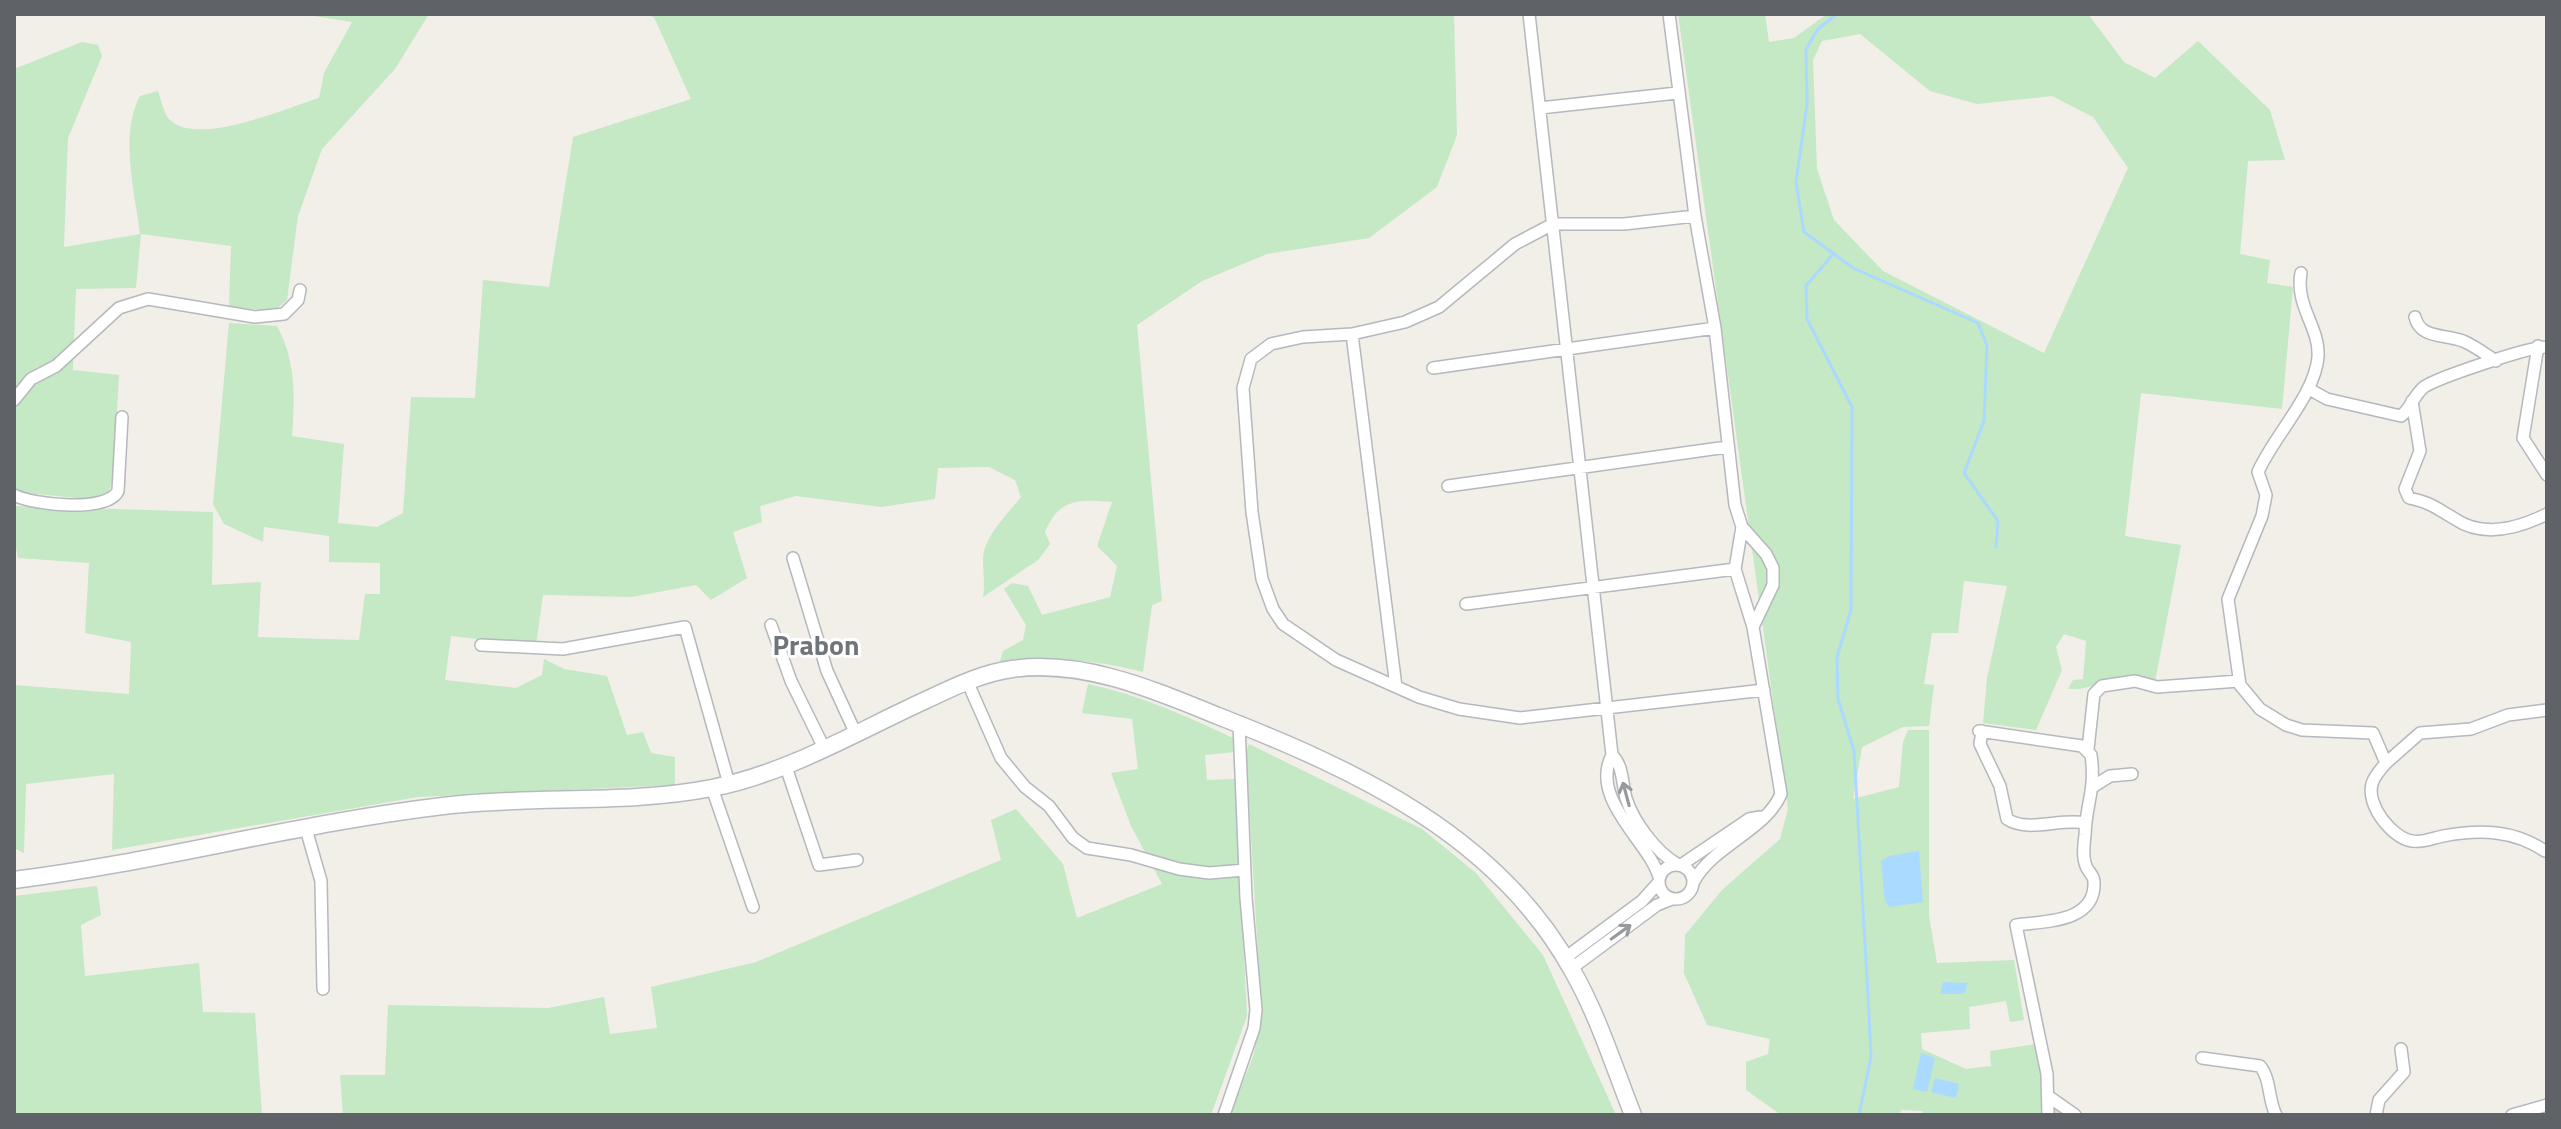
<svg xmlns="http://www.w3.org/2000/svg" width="2561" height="1129" viewBox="0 0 2561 1129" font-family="'Titillium Web',sans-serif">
<rect width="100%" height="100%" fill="#f1efe8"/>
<!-- green -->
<path fill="#c5e8c5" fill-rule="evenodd" d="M301 14H429L395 69 322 149 298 216 287 300 274 311 229 307 231 246 141 234 136 288 76 289 73 370 119 375 113 480 108 493 97 500 17 492 14 486V69L82 42 98 45 102 56 68 138 64 247 140 234C135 192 119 135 140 96L158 91C161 100 164 114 170 120 198 147 286 108 319 98L324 73 352 22Z
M645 14H1454L1457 135 1437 187 1369 238 1267 254 1202 281 1137 325 1162 601 1152 605 1143 672C1091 658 1054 659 1000 662L1003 651 1023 640 1026 625 1004 589 1012 583 1028 586 1042 615 1110 597 1117 566 1097 546 1112 502C1079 499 1059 498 1045 532L1050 544 1038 560 983 597C985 583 983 572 983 558 984 537 1009 512 1021 497L1015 480 989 467 938 468 935 499 881 507 796 496 760 506 762 522 733 532 747 578 711 600 696 585 632 597 543 595 536 646 451 636 445 680 516 688 542 675 544 659 564 669 607 676 627 735 643 732 651 753 675 757V785L418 797 112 850 114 774 26 784 24 853 14 848V685L129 694 131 642 85 633 89 563 18 558 14 538 16 506 213 512 212 585 261 582 258 637 359 640 365 594H380V563L329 562V536L264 527 263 542 224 524 213 504 229 323 277 326C296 361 295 397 292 436L344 444 338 523 377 527 403 513 411 397 475 398 483 280 549 287 573 137 691 99 654 17Z
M1678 14H1765L1769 42 1794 38 1827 14H2088L2124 62 2155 78 2198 41 2270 110 2285 160 2248 161 2240 254 2270 260 2267 283 2293 287 2282 409 2141 393 2125 536 2181 545 2155 682 2129 677 2080 689H2068L2073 680 2083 679 2086 641 2064 634 2056 647 2062 670 2036 730 1983 723 1987 678 2007 586 1964 581 1958 633H1932L1924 684 1934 685 1929 726 1903 727 1862 747 1853 799 1899 787 1903 742 1908 730H1929V916L1937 963 2014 960 2024 1020 2010 1022 2006 1001 1969 1007 1970 1029 1921 1033 1922 1049 1966 1069 1991 1066 1990 1051 2035 1044 2044 1092 2069 1115H1924L1922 1111 1902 1110 1897 1115H1781L1746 1090V1062L1768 1054 1770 1039 1707 1025 1684 973 1685 935 1722 890 1780 839 1788 809ZM1860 34 1930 91 1977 104 2052 96 2093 117 2128 168 2044 353 1883 271 1834 220 1817 169 1813 60 1822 41Z
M1088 684C1140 695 1187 716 1235 739L1234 752 1205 755 1207 780 1235 779 1247 1016 1211 1115H343L340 1075H385L388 1005 548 1008 604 997 610 1034 657 1028 651 987 756 962 1001 860 991 820 1016 809 1063 864 1077 918 1162 884 1131 826 1111 773 1138 769 1132 719 1082 713Z
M1249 744 1422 829 1476 873 1543 955 1616 1115H1230L1254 1054 1261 1005 1246 752Z
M97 886 101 915 81 925 85 976 199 963 203 1012 255 1013 262 1115H14V896Z"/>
<!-- water -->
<path fill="#aadaff" d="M1919 851 1923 902 1890 907 1885 901 1881 861 1889 856Z
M1943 982 1968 983 1964 994H1940Z
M1921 1053 1935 1058 1927 1092 1913 1089Z
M1935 1078 1959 1084 1956 1098 1931 1092Z"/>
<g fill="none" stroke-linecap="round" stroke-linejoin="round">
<!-- stream -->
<path stroke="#aadaff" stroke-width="3" d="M1837 14 1818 29 1806 49 1807 104 1796 182 1804 232 1853 268 1978 323 1987 346 1984 421 1964 473 1998 521 1996 547
M1834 253 1806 286 1807 319 1852 407 1851 610 1837 657 1838 699 1854 751 1868 996 1871 1057 1859 1115"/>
<defs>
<path id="street" d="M1529 14 1612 755C1589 799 1649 842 1659 877
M1669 14 1695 216
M1540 108 1677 93
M2301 273C2295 307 2320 327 2318 357 2315 395 2273 437 2258 472L2266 495 2262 516 2228 599 2240 685 2260 709 2286 725 2302 730 2373 733 2386 763 2420 733 2471 729 2508 715 2547 710
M2415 317C2420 339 2445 334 2463 341 2475 346 2485 354 2496 361
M1352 334 1396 687
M2538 346 2523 438 2547 475
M1433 368 1715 328
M2309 389 2327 399 2401 416C2411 408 2414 395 2424 387 2437 378 2531 346 2547 347
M14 400 31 379 56 366 119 308 148 299 255 317 284 314 298 300 300 290
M2412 401 2420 451 2405 489 2409 498C2432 503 2436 508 2455 519 2483 538 2519 528 2547 514
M1448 486 1727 447
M14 495C33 505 107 513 118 491L122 417
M793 558 827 671 855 732
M1466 604 1735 569
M771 625 791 681 824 748
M1753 627 1773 585V568L1766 554 1742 527 1735 505 1715 328 1695 216 1624 224H1553L1515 244 1439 307 1405 322 1352 334 1303 337 1271 344 1251 359 1243 388 1252 512 1262 579 1273 609 1283 624 1336 660 1419 697 1459 709 1520 718 1764 690
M481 645 563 649 685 627 729 784
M967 681 1001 758 1025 787 1049 806 1073 838 1087 848 1131 855 1179 869 1209 873 1245 870
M1979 731 2082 746 2091 755C2096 790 2086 803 2085 835 2084 844 2082 856 2086 866 2088 872 2094 875 2094 882 2096 923 2044 921 2016 925L2047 1074 2048 1115
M1982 731 1980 744 2000 786 2007 819C2028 833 2060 818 2085 823
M2088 749 2094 694 2102 686 2135 681 2157 687 2239 681
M1612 755C1623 765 1622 783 1626 798 1633 821 1656 852 1677 864
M2386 763C2381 769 2374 776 2372 784 2366 805 2392 838 2412 841 2422 843 2433 838 2443 836 2480 829 2514 830 2545 851
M786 767 819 865 857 860
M2094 786 2110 776 2132 774
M712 788 753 907
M306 829 321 881 323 989
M1659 882a17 17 0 1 1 34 0a17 17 0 1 1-34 0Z
M1681 865 1749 819 1760 817
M1694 881C1714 845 1766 830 1781 794L1753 627 1735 569 1742 527
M1565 958 1642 901 1659 882
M1572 968 1657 905 1672 899
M2202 1058 2260 1066C2271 1079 2268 1100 2276 1115
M2048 1096 2075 1115
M1224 1115 1254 1028 1256 1010 1246 898 1239 724
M2376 1115 2379 1100 2404 1072 2401 1049
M2512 1115 2547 1105"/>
<path id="secondary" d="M14 880C158 862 299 823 443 806 532 795 624 805 712 788 788 773 856 732 926 700 954 687 982 673 1012 669 1083 659 1154 690 1218 716 1356 770 1497 835 1572 970 1598 1015 1614 1067 1633 1115"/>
</defs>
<!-- street casing -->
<use href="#street" stroke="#b5b8bc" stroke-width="14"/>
<!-- secondary casing -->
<use href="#secondary" stroke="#b6babf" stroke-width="19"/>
<!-- street -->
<use href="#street" stroke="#fff" stroke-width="11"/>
<!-- secondary -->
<use href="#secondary" stroke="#fff" stroke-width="16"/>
</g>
<!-- one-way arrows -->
<defs><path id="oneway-shaft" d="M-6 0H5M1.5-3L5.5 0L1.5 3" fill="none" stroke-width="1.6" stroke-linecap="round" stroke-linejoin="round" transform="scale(2)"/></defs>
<g stroke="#979a9d">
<use href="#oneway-shaft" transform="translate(1626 794) rotate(-105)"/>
<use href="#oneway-shaft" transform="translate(1621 932) rotate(-36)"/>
</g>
<g text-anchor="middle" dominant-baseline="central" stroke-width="6" stroke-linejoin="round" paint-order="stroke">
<!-- quarter labels -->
<g font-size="28" font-weight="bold" fill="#70757a" stroke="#fff">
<text x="816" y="644">Prabon</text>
</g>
</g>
<!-- border -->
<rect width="2561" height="1129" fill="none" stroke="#5f6368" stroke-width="32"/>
</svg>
